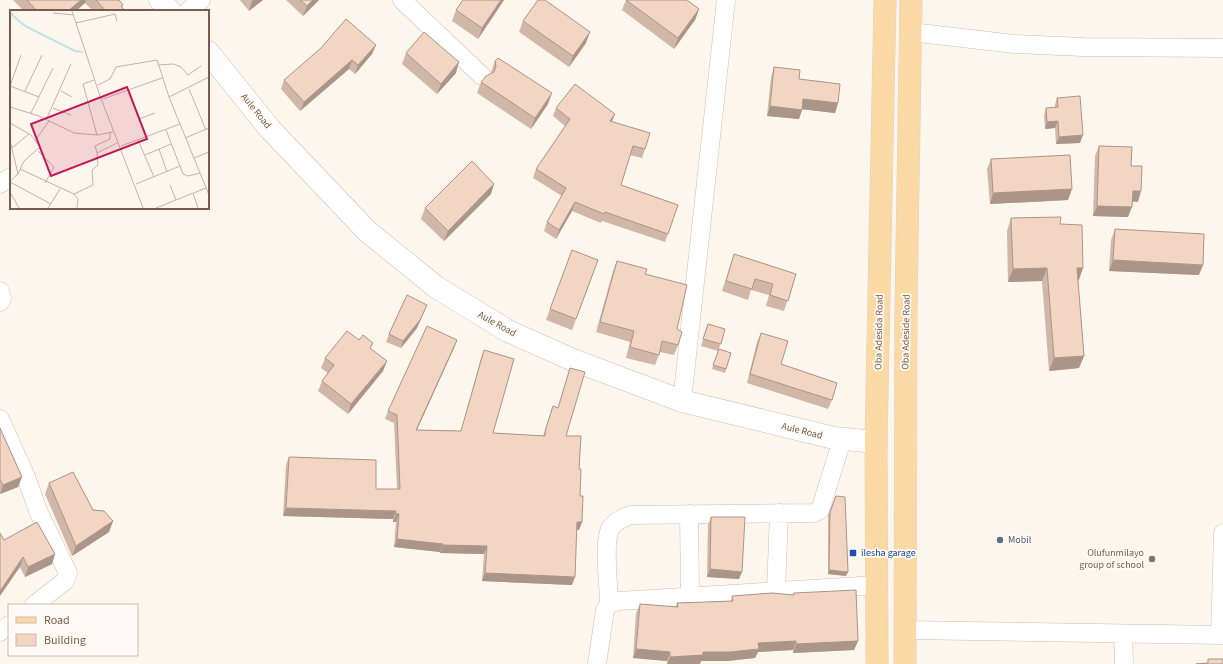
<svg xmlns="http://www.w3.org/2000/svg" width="1223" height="664" viewBox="0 0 1223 664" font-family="'Source Sans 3',sans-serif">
<rect width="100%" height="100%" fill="#fdf6ec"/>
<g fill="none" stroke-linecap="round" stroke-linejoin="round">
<defs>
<path id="minor" d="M402 0 482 76
M188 11 201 0
M911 32 1014 44 1083 47 1223 48
M0 184 11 177
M0 291 2 299 0 302
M682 401 726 0
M0 419 26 477 39 513 68 573 65 581 34 605
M689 514 690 596
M776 591 779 513
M609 604C609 586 603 544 610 529 614 522 623 518 630 515L814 513 820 510 822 504 842 440
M905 630 1223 635
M0 632 9 625
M1123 634 1124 664
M1220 635 1223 533
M597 664 605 610 609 604 619 601 877 585"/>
<path id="tertiary" d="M160 0 170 11
M208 52 270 129 367 231 436 287 508 331 573 360 682 401 834 438 876 442"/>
<path id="primary" d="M877 664 876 442 885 0
M905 664 906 307 911 0"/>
</defs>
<!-- minor casing -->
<use href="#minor" stroke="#d1beb0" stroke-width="19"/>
<!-- tertiary casing -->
<use href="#tertiary" stroke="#d1beb0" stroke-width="23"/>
<!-- primary casing -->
<use href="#primary" stroke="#dad1cd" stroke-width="23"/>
<!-- minor -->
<use href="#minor" stroke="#fff" stroke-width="18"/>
<!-- tertiary -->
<use href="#tertiary" stroke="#fff" stroke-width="22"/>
<!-- primary -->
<use href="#primary" stroke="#fbd9a5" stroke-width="22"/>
</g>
<!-- wall -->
<path fill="#d1b7a8" d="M13 0H119L122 7 125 11H93L85 3 76 11H24Z
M240 0H263L249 11Z
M286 0H319L303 16Z
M504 0 478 39 452 21 456 10Z
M626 0 699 9 695 20 674 49 622 10Z
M523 21 586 43 569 67 519 32Z
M376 45 372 54 355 74 349 69 300 111 281 89 284 80Z
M406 53 456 73 437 94 402 64Z
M495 61 548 104 531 129 477 93 481 82 492 73 491 72Z
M774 67 838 103 835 113 802 109 799 119 767 116 771 77Z
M1057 98 1080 143 1056 144 1055 128 1045 129 1044 115 1046 108H1055V105Z
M556 108 615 114 612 121 645 149 642 158 630 155 621 185 678 205 665 242 602 221 601 223 572 211 556 239 544 231 547 222 562 196 533 178 536 169 565 126 553 116Z
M1099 146 1131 166 1138 202 1132 201 1128 217 1093 216 1095 156Z
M991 159 1068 200 990 204 987 169Z
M491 194 444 241 421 219 425 208Z
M1011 218 1060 224 1079 280H1078L1084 356 1079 368 1049 371 1042 281 1008 282 1007 231Z
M1115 229 1199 275 1109 271 1111 240Z
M734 254 796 274 784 311 766 306 769 295 751 290 748 300 722 291Z
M598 260 572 330 546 320 550 309Z
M617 261 645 274 678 345 674 355 660 352 655 365 626 358 630 342 596 332 613 271Z
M427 305 417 328 401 348 386 342 389 334Z
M708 324 725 329 719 349 731 353 725 373 712 369 718 351 701 346Z
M761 333 781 364 832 400 828 409 747 383 757 342Z
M359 340 371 349 383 371 348 414 318 391 322 381 328 373 321 368 325 358Z
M457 340 454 348 417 430 461 431 481 358 484 350 493 433 543 436 553 406 558 408 570 368 566 436 579 469 580 496 582 522 579 530H576L572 585 482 581 484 554 440 553V552L394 547 396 522H393V519L283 516 286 465 289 457 376 489H397L394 423 385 419 388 411Z
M0 428 22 477 18 487 0 494Z
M49 483 113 521 109 532 72 556 45 494Z
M836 496 846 576 828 574V515Z
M711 517 739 579 707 577 708 525Z
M4 540 52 564 25 577 20 567Z
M794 593 858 641 854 650 793 653V650L758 652 755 658 727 661H701L700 664H667V661L633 658 636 613 640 604 676 607 677 603 731 601 732 596 793 595Z"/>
<!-- shaded-wall -->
<path fill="#aa9588" d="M81 0H86L85 3 76 11H68Z
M253 0H263L249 11 252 1Z
M313 0H319L303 16 307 6Z
M501 0H504L478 39 482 28Z
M699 9 695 20 674 49 678 38Z
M590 32 586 43 569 67 573 56Z
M376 45 372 54 355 74 358 65Z
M352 60 349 69 300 111 304 102Z
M459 62 456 73 437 94 441 84Z
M552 93 548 104 531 129 535 118Z
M803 99 838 103 835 113 800 109Z
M770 106 802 110 799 119 767 116Z
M615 114 611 123 610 121Z
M1058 121 1055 128 1045 129 1047 122Z
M1083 135 1080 143 1056 144 1059 137Z
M494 184 491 194 444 241 448 231Z
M1072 189 1068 200 990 204 993 193Z
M1133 191H1141L1138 202 1129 201Z
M575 202 572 211 556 239 559 230Z
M1097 206 1132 207 1128 217 1093 216Z
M1113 260 1203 265 1199 275 1109 271Z
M1047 268 1042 281 1008 282 1013 269Z
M1077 268H1083L1079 280H1072Z
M427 305 417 328 401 348 403 341Z
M457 340 454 348 413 438 416 430Z
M1084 356 1079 368 1049 371 1054 358Z
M387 361 383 371 348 414 351 404Z
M22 477 18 487 0 494 3 485Z
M286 508 396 511 393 519 283 516Z
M396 514H399L396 522H393Z
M113 521 109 532 72 556 76 546Z
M577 522H582L579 530H574Z
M397 539 443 544 440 552 394 547Z
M443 545 487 546 484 554 440 553Z
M55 554 52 564 25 577 28 567Z
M23 557 20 567 0 596V591Z
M710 569 742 572 739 579 707 577Z
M829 570 848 572 846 576 828 574Z
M485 573 575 577 572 585 482 581Z
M796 641 793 650 758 652 755 658 727 661H701L700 664H667L670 657 703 652 758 643Z
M858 641 854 650 793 653 796 644Z
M636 649 670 652 667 661 633 658Z"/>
<!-- building -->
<path fill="#f3d5c3" stroke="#aa9588" d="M27 0H81L68 11H37Z
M96 0H119L123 5 121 6 125 11H106Z
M300 0H313L307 6Z
M463 0H501L482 28 456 10Z
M538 0H545L590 32 573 56 523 21Z
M626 0H687L699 9 678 38Z
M346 19 376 45 358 65 352 60 304 102 284 80 321 48Z
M424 32 459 62 441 84 406 53Z
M498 58 552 93 535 118 481 82 486 76 494 72 496 67 495 61Z
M774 67 800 70 799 79 840 84 838 103 803 99 802 110 770 106Z
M575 84 615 114 610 121 650 133 645 149 633 146 621 185 678 205 668 234 605 212 604 214 575 202 559 230 547 222 566 188 536 169 570 119 556 108Z
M1080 96 1083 135 1059 137 1058 121 1047 122 1046 108 1058 107 1057 98Z
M1099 146 1132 147 1131 166H1142L1141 191H1133L1132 207 1097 206Z
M1070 155 1072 189 993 193 991 159Z
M472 161 494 184 448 231 425 208Z
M1061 217 1060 224 1082 225 1083 268H1077L1084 356 1054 358 1047 268 1013 269 1011 218Z
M1115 229 1204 234 1203 265 1113 260Z
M572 250 598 260 576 319 550 309Z
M734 254 796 274 788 301 770 295 773 284 755 279 752 289 726 281Z
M617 261 647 269 645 274 687 285 677 329 682 332 678 345 662 341 659 355 630 347 634 331 600 322Z
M407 295 427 305 420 320 403 341 389 334Z
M708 324 725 329 721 344 703 339Z
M427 326 457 340 416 430 461 431 484 350 514 359 493 433 545 436 546 428 553 406 558 408 570 368 585 372 566 436H581L579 469H581L580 496H583L582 522H577L575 577 485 573 487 546 443 545V544L397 539 399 514H396V511L286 508 289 457 376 460V489H400L397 415 388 411Z
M347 331 359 340 363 335 373 343 370 348 387 361 351 404 322 381 334 365 325 358Z
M761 333 788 341 781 364 837 383 832 400 750 374Z
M719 349 731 353 726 369 713 365Z
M0 428 22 477 3 485 0 479Z
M73 472 93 510 104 511 113 521 76 546 49 483Z
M836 496 845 497 848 572 829 570 830 512Z
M711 517H745L742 572 710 569Z
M37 522 55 554 28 567 23 557 0 591V533L4 540Z
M856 590 858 641 796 644V641L758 643 759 649 730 652H703V655L670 657V652L636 649 640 604 678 607 677 603 733 601 732 596 772 593 794 595V593Z
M1208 659H1223V664H1196L1208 663Z"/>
<!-- markers -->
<circle fill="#5c6f8a" stroke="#fffaf3" stroke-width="1.5" cx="1000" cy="540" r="4"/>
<rect fill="#1a4fb4" stroke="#fffaf3" stroke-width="1.5" x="849" y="549" width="8" height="8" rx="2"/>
<circle fill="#8d6e63" stroke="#fffaf3" stroke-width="1.5" cx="1152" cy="559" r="4"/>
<g text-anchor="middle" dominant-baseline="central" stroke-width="3.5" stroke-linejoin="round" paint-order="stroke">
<!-- street labels -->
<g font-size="10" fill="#7a5c4d" stroke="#fffaf3">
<text transform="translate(256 111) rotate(51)">Aule Road</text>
<text transform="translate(497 324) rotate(29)">Aule Road</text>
<text transform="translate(879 332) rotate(-89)">Oba Adesida Road</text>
<text transform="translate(906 332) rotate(-89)">Oba Adeside Road</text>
<text transform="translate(802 431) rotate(14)">Aule Road</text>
</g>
<!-- service labels -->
<g font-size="10" fill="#4e5e75" stroke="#fffaf3" text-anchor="start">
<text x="1008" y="540">Mobil</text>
</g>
<!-- transit labels -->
<g font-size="10" fill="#164399" stroke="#fffaf3" text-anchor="start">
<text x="861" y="553">ilesha garage</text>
</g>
<!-- education labels -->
<g font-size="10" fill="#785e54" stroke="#fffaf3" text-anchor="end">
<text x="1144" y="553">Olufunmilayo<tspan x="1144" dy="12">group of school</tspan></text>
</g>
</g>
<!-- overview -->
<g transform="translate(10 10)">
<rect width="199" height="199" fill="#fdf6ec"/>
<path fill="none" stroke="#bfe3e8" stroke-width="2" d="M0 3 15 16 65 41 73 42"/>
<path fill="none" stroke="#c5b3a7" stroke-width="1" d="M62 1 89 83 133 198M43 3 64 5M66 13 105 4 107 11M148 55 163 54 171 57 178 65 191 56M84 70 73 74 87 125M88 75 100 69 106 57 147 50 159 87 199 185M0 76 11 45M0 76 29 87M179 79 196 120M119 80 136 127M15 81 32 45M51 81 62 87M159 87 199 67M93 89 152 68M0 97 29 106 64 123 87 125 103 122M43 98 61 105M21 103 43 58M129 109 145 103M36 110 61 54M0 113 21 125 30 137 14 151 8 164 0 171M156 120 173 164 178 166 190 163M175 128 199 118M0 130 8 164M128 130 144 167M25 131 39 111M111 136 170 114M2 138 19 124M149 139 157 162M28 141 44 157 35 173M87 143 85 136 100 129V123M135 145 161 134M184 148 199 142M10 159 64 184 83 175 82 160 88 155 87 143 107 133M0 172 41 194M126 174 170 156M160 175 166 190M0 182 9 198M183 183 188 198M64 184 68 189 67 198M38 198 50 179M146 198 196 178"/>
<path fill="#c2185b" fill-opacity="0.15" stroke="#c2185b" stroke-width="2" d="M117 77 137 129 41 166 21 114Z"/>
<rect width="199" height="199" fill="none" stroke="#7a5c4d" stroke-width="2"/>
</g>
<!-- legend -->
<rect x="8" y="604" width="130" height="52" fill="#fffaf3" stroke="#cabbb1"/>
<rect x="16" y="617" width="20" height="6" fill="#fbd9a5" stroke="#cabbb1"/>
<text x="44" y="624" font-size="12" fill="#7a5c4d">Road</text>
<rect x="16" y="634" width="20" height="12" fill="#f3d5c3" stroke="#cabbb1"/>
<text x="44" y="644" font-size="12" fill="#7a5c4d">Building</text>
</svg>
